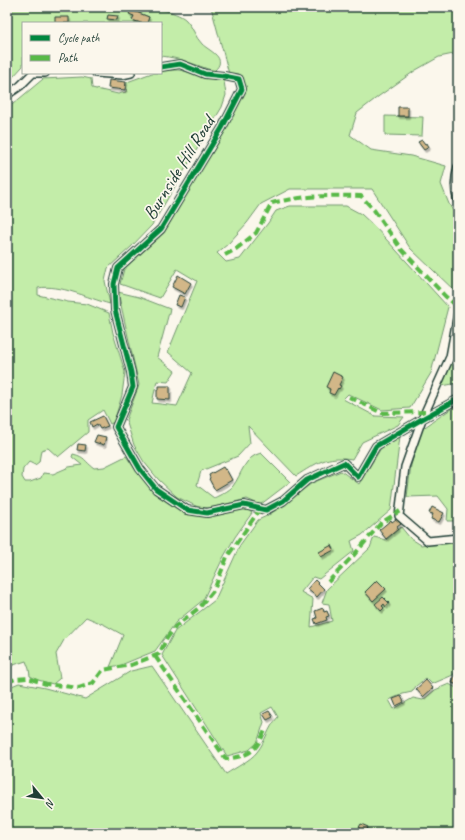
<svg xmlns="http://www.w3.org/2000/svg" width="465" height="840" viewBox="0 0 465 840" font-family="Caveat,sans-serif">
<defs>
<filter id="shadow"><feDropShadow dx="1.5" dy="2.5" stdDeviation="0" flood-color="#0004"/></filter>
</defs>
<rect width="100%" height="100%" fill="#fbf7ec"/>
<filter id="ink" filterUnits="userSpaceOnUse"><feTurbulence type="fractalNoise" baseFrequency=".025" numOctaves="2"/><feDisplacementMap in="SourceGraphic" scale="8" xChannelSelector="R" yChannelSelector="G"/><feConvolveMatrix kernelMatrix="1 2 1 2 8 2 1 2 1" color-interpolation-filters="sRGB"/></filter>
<g filter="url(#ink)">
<!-- green -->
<path fill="#c3eda9" stroke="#71956e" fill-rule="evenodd" d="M7 7H161L164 10C171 12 181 15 186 20 193 27 195 37 202 44 209 51 229 58 214 71 195 65 181 58 161 56V23H147L149 17 132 10 130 14 134 16 132 20 141 23H23V66L12 78 7 88Z
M211 7H458V53L439 57 416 70 379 96 357 113 350 135 371 150 411 156 446 166 441 184 449 204 458 219V294L410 248 372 189H290L261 204 247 223 228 244 217 253 226 262 240 259 268 223 276 211 290 206H346L361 214 375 227 448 307 431 373 410 408 382 410 348 394 343 399 375 416 404 417 398 425 362 442 352 459C326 455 317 463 296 476L248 426 250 443 238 456 201 471 197 485 214 498C220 495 229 491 233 486 242 474 244 457 261 453L290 482 260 505 247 499 210 508 198 507 177 497 158 479 144 462 134 445 126 420 139 385 118 292 139 297 170 309 157 357 175 371 168 382 157 381 152 403 177 406 192 373 168 352 197 281 177 269 160 298 120 284 124 269 164 233 245 92 243 79 229 74Z
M173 70C186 69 195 76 208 78 214 79 219 78 224 81L226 95 222 107 152 225 131 247 108 268 105 281 110 304C87 298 61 284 38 288V295L68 302 87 304 109 313 113 333 125 372 122 395 114 422 110 424 103 410 88 420V432L58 457 48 448 41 450 39 462 35 465 29 462 23 469 22 477 25 482H30L41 478 43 473 53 474 69 467 82 465 72 457 73 454C86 457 84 461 94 468L104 467 126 456 138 473 155 492 186 512 242 507 247 509 252 513 235 537 223 558 203 600 176 622 155 651 121 665 110 667 123 635 105 625 86 617 64 640 56 654 60 678 53 684 38 680 30 676 29 669 26 661 7 667V109L43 79 82 77 91 79 92 88 118 94 126 92 127 82 152 73H161V71Z
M385 116 423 117 422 136 385 135Z
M458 340V383L442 386Z
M458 404V521H447L448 509 438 496 407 497 411 465 422 429Z
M400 436 391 510 362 535 351 541 354 551 319 579 313 577 301 592 313 599 311 627 332 621 329 604 322 603 327 589 370 548 374 537 386 540 401 527 410 538 421 545 434 543 449 536 458 533V671L456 670 453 675 432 684 426 678 416 686 412 692 403 694 389 700 394 709 413 698 423 700 435 690 449 684 458 689V833H7V746L10 743 7 740V688L19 683 45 688 85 699 131 671 152 666 226 774C235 768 251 760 257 752 266 741 267 729 278 717L272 707 261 713 264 722 257 743 249 750 227 756 162 655 175 631 215 600 240 545 258 520 269 515 312 483 341 471 359 484 381 448ZM377 580 386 589 373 601 365 592Z"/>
<!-- building -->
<path fill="#d2b788" stroke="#1f3d34" filter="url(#shadow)" d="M131 10 149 17 147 23H141L132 20 134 16 129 14Z
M108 15 118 16 117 20 107 19Z
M55 17H69V23H55Z
M109 80 126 82 125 90 108 88Z
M398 107H408V116H398Z
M422 140 425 144 427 143 429 147 424 150 418 142Z
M178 275 191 283 185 294 172 287Z
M179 295 185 297 181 307 175 305Z
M333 372 343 377 339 385 341 386 339 389 338 388 334 395 329 393 330 389 326 387Z
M159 386H170V400L157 399V390H159Z
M103 416 108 426 100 429 97 424 92 427 90 422Z
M97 435 106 437 104 445 94 442Z
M78 444 86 445 85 451 77 450Z
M223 467 225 470 226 469 232 480 215 490 209 479 210 478 209 475Z
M432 507 444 513 439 522 431 519 433 514 429 513Z
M396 519 401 524 397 527 398 529 386 539 379 530 391 520 392 522Z
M332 545 334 550 321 557 319 552Z
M315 580 324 589 317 597 307 589Z
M377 580 386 589 373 601 365 592Z
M383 597 389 603 386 607 384 604 382 606 384 608 381 611 375 604Z
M323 608 324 612 327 611 329 616 326 617 327 620 316 624 314 619 317 618 315 611Z
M456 672 458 673V685L452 683Z
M426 680 433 688 423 697 416 689Z
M401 696 404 702 396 706 393 699Z
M269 711 273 717 267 720 263 714Z
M361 824 368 827 366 833 358 829Z"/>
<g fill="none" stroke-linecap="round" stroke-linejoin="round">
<defs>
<path id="street" d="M161 67 180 64 205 74 224 76 239 79 242 89 222 128 161 229 118 268 114 284 115 310 131 372 133 387 116 427 140 469 156 489 187 510 207 513 244 505 266 510 283 501 307 480 344 463 358 477 376 446 422 419 458 399
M96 73 122 75 131 73
M7 95 20 86 33 73H45
M458 167C455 178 454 190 458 201
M458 313 450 357 422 419 405 467 399 516 428 541 458 538"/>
</defs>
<!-- street casing -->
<use href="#street" stroke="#1f3d34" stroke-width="10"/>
<!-- street -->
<use href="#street" stroke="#fbf7ec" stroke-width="7"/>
<!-- quiet -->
<path stroke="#58b947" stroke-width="4" stroke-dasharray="8 4" stroke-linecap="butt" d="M225 255 236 249 256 233 272 203C302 196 329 195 361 196L374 210 401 249 445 296 458 307
M349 397 382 413 425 412
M328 582 354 555 381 523 400 511
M155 656 226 759C251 755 256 752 266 728
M7 682 16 679 28 678 46 684 79 688 93 683 103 670 131 665 159 654 167 638 176 626 200 607 214 590 227 557 260 509"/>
<defs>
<path id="cycleway" d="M161 67 180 64 205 74 224 76 239 79 242 89 222 128 161 229 118 268 114 284 115 310 131 372 133 387 116 427 140 469 156 489 187 510 207 513 244 505 266 510 283 501 307 480 344 463 358 477 376 446 422 419 458 399"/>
</defs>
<!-- cycleway casing -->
<use href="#cycleway" stroke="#fbf7ec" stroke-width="8"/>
<!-- cycleway -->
<use href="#cycleway" stroke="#00873e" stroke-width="5"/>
</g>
</g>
<g text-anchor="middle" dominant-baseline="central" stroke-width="3.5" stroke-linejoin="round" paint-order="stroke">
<!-- street labels -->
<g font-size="19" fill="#1f3d34" stroke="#fbf7ec">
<text transform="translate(179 168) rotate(-58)">Burnside Hill Road</text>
</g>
</g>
<!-- margin -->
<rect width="465" height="840" fill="none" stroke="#fbf7ec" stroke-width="24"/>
<rect x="12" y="12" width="441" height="816" fill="none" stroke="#1f3d34" stroke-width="1.5" filter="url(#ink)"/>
<!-- legend -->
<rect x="22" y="22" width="140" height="52" fill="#fbf7ec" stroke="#a3ada2"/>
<rect x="30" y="35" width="20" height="6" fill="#00873e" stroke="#a3ada2"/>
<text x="58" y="42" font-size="12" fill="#1f3d34">Cycle path</text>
<rect x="30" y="55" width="20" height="6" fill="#58b947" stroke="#a3ada2"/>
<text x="58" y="62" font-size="12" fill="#1f3d34">Path</text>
<!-- north arrow -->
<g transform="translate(42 798) rotate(119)" stroke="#fbf7ec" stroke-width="3" paint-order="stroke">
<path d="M0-3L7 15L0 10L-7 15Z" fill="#1f3d34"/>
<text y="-6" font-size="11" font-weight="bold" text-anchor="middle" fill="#1f3d34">N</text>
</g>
</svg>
